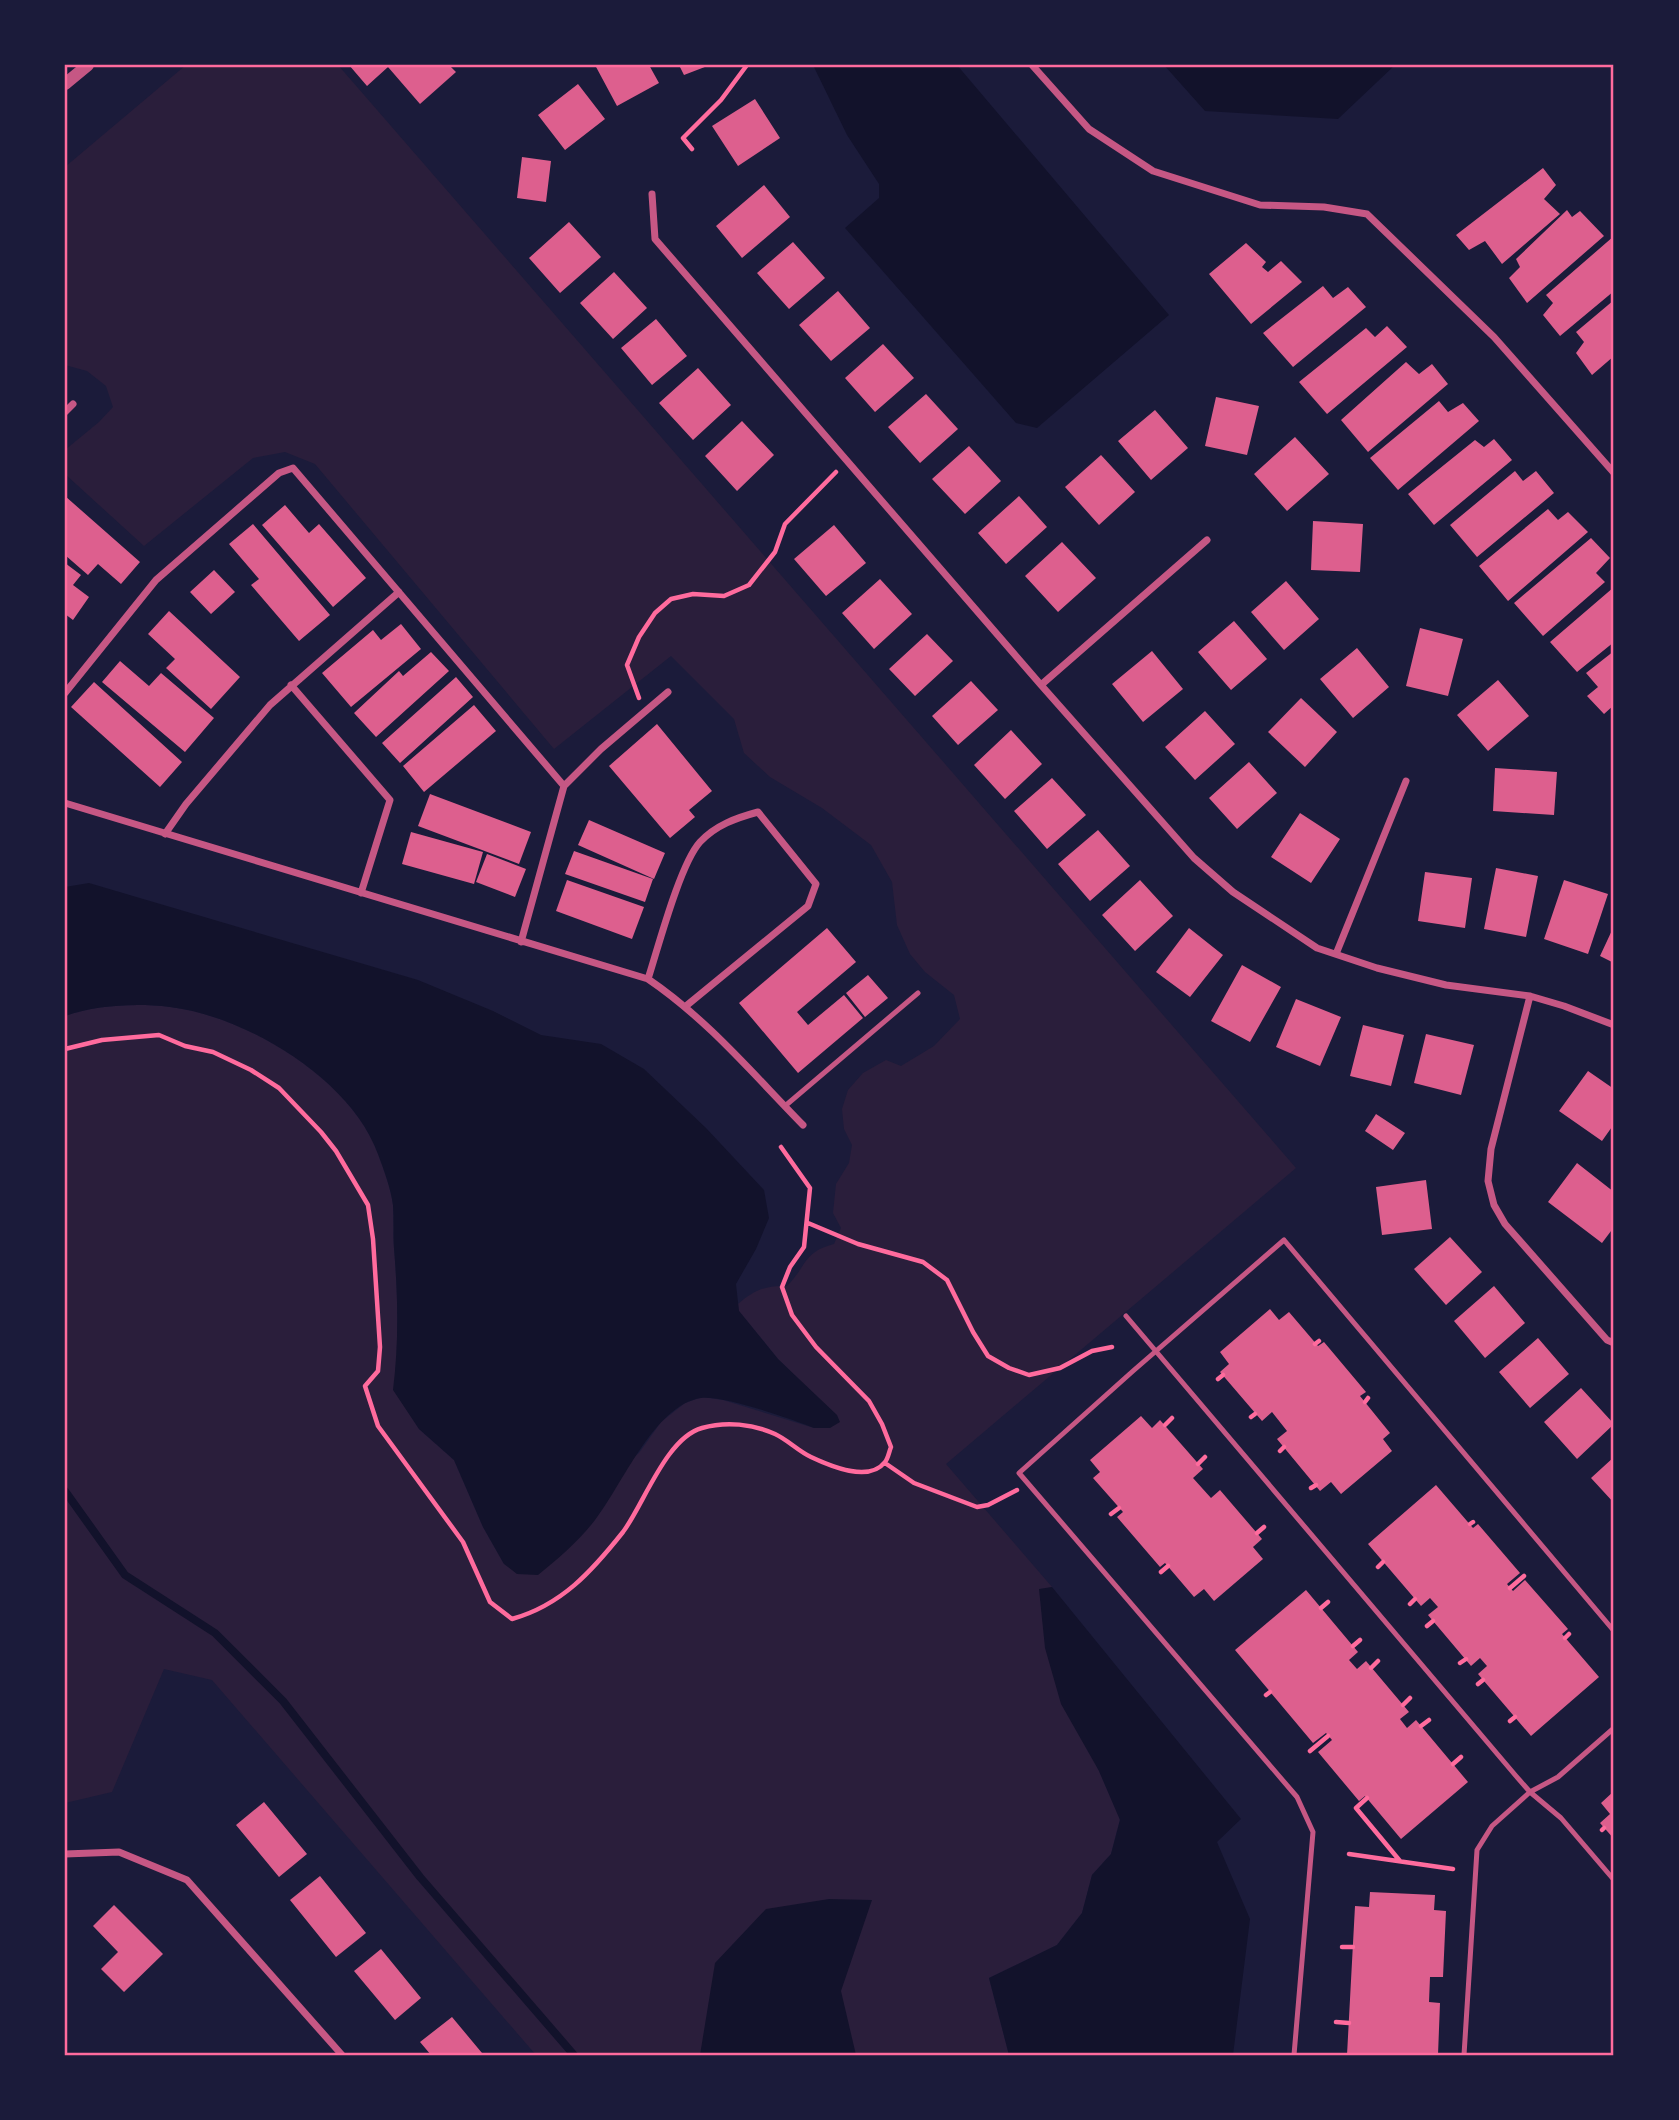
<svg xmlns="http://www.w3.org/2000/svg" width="1679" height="2120" viewBox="0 0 1679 2120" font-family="Quicksand,sans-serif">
<rect width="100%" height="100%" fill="#1b1b3a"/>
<!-- green -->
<path fill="#2a1e3b" d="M186 65H338L1296 1168 946 1464 1052 1587 1040 1590 1043 1622 1099 1771 1120 1819 1111 1854 1092 1875 1082 1913 1057 1945 989 1978 1009 2055H536L212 1680 164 1669 112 1792 65 1803V1016C97 1005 136 1003 170 1007 246 1016 351 1079 378 1154 384 1170 391 1189 393 1205 394 1219 393 1233 394 1248 398 1296 399 1342 394 1390L419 1429 454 1460 483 1527 504 1564 639 1453 661 1422 685 1403 702 1397 723 1400 814 1428 804 1385 778 1359 739 1311 738 1304C754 1290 766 1285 787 1286 807 1266 803 1252 834 1244L841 1228 833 1213 836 1184 849 1163 852 1145 844 1129 842 1109 848 1090 863 1073 886 1060 901 1066 934 1046 960 1019 954 995 925 972 910 954 897 925 892 882 871 845 822 808 770 777 744 753 734 719 671 656 554 749 315 464 285 452 253 458 144 546 65 474V450L99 422 113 407 106 386 87 371 65 365V167Z"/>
<!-- water -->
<path fill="#12122b" d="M813 65H957L1169 315 1037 428 1016 423 845 228 879 198V184L847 135Z
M1164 65H1395L1338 119 1205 111Z
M89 883 418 980 493 1011 541 1035 601 1044 644 1069 706 1128 764 1190 769 1218 756 1249 736 1284 739 1311 778 1359 837 1415 840 1422 830 1428H814C791 1419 723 1395 701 1398 654 1405 622 1486 595 1520 579 1541 559 1558 538 1575L517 1574 504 1564 483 1527 454 1460 419 1429 393 1390C399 1342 398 1296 394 1248 393 1233 394 1219 393 1205 391 1189 384 1170 378 1154 351 1079 246 1016 170 1007 136 1003 97 1005 65 1016V887Z
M1052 1587 1241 1819 1217 1842 1250 1919 1233 2055H1009L989 1978 1057 1945 1082 1913 1092 1875 1111 1854 1120 1820 1099 1771 1061 1704 1045 1648 1039 1589Z
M829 1899 872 1900 841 1991 856 2055H700L715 1963 766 1909Z"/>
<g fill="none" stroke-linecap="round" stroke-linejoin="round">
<!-- stream -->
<path stroke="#12122b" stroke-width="8" d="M65 1491 125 1575 215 1633 283 1701 420 1877 574 2055"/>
</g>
<!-- building -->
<path fill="#dd5f8e" d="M349 65H449L456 72 420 104 388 67 367 86Z
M595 65H649L659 83 617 106Z
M679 65H710L684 75Z
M578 84 605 119 565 150 538 115Z
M755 99 780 138 738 166 712 126Z
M522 157 551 161 546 202 517 198Z
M1543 168 1556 185 1544 199 1560 214 1502 264 1485 241 1469 250 1456 235Z
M764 185 790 217 742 258 716 226Z
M1567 210 1572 217 1580 211 1604 236 1527 303 1509 278 1520 267 1516 259Z
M569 222 601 257 560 293 529 258Z
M1614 236V291L1560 336 1543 315 1553 303 1546 295Z
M793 242 825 278 789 309 757 273Z
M1246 243 1266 262 1262 267 1268 272 1281 261 1302 282 1251 324 1209 274Z
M614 272 647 308 613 339 580 303Z
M1323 286 1333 298 1348 287 1366 307 1293 367 1263 333Z
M838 291 870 328 831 361 799 325Z
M1614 300V356L1592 375 1576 353 1584 342 1576 332Z
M656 319 687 356 652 385 621 348Z
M1387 326 1407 347 1327 414 1299 382 1366 328 1375 337Z
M883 344 914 378 875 412 845 378Z
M1406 362 1419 374 1432 364 1448 384 1368 452 1341 420Z
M698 368 731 405 693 440 659 403Z
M926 394 958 429 920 463 888 427Z
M1216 397 1259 406 1247 455 1205 446Z
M1439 401 1448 412 1463 403 1479 421 1398 490 1370 458Z
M1155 410 1188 448 1151 480 1118 441Z
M742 421 774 455 737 491 705 456Z
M1295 437 1329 474 1287 511 1254 474Z
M1494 439 1512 460 1434 525 1408 494 1475 440 1484 447Z
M969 446 1001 481 965 514 932 479Z
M1101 455 1135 492 1099 525 1065 487Z
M1515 471 1523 481 1536 471 1554 493 1477 557 1450 525Z
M65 496 140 562 121 584 98 564 88 575 65 555Z
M1019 496 1047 527 1006 564 978 533Z
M285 505 309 533 319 524 366 578 333 607 262 525Z
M1548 509 1558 520 1568 512 1588 532 1508 601 1479 566Z
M1313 521 1363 524 1360 572 1311 570Z
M253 524 330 615 299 641 251 585 259 579 229 544Z
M834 525 866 563 826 596 794 559Z
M1591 538 1610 558 1596 573 1605 582 1543 636 1514 603Z
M1062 542 1096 578 1058 612 1025 576Z
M65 563 81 575 73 585 89 597 73 620 65 614Z
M214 570 235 592 211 614 190 592Z
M880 579 912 614 874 649 842 613Z
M1286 581 1319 619 1284 650 1251 612Z
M1614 587V642L1577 672 1550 642Z
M169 611 240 677 211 709 166 668 175 659 148 634Z
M1234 621 1267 659 1231 690 1198 652Z
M401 624 421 649 351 707 322 673 373 630 381 640Z
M1420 628 1463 639 1448 696 1406 686Z
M927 634 953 661 915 696 889 669Z
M1357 648 1389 687 1353 718 1320 679Z
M1152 651 1183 689 1143 722 1112 684Z
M1614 651V705L1604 714 1587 696 1598 687 1586 673Z
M431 652 449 671 376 737 354 713 399 671 403 676Z
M120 661 149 686 161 673 214 718 185 752 102 682Z
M456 677 473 697 400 763 382 743Z
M1498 680 1529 716 1488 751 1457 715Z
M971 681 998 710 958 745 932 716Z
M94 682 182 762 160 787 71 707Z
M1301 698 1337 732 1305 767 1268 732Z
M474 705 496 731 424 792 403 766Z
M1205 711 1235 744 1195 780 1165 747Z
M657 724 712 791 689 810 695 817 670 838 609 766Z
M1011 730 1042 764 1005 799 974 765Z
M1249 762 1277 793 1237 829 1209 798Z
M1495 768 1557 772 1554 815 1493 811Z
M1052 778 1086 815 1047 849 1014 811Z
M430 794 531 832 519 864 418 826Z
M1300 813 1340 839 1311 883 1271 857Z
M589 820 665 853 654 879 578 845Z
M1098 830 1130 866 1090 901 1058 864Z
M411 832 483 852 474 884 402 864Z
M574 851 653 879 645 902 565 874Z
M487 854 526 869 515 897 476 882Z
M1496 868 1538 876 1526 937 1484 929Z
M1425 872 1472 878 1465 928 1418 921Z
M567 880 644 907 632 939 556 911Z
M1140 880 1173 916 1135 951 1102 915Z
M1564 880 1608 894 1588 954 1544 939Z
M1614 926V963L1600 956Z
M827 928 856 962 797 1012 808 1025 844 995 863 1018 798 1073 739 1003Z
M1189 928 1223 955 1190 997 1156 972Z
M1242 965 1281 987 1250 1042 1211 1021Z
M868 975 888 998 865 1017 846 993Z
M1296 999 1341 1017 1320 1066 1276 1047Z
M1363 1025 1404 1035 1391 1086 1350 1076Z
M1426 1034 1474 1045 1461 1095 1414 1083Z
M1588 1071 1614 1089V1124L1602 1141 1559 1111Z
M1376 1114 1405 1133 1393 1150 1365 1131Z
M1577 1163 1614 1192V1227L1602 1243 1548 1202Z
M1426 1180 1432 1229 1382 1235 1376 1187Z
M1450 1237 1482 1272 1446 1305 1414 1269Z
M1494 1286 1525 1323 1485 1358 1454 1321Z
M1270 1309 1279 1320 1289 1312 1318 1346 1324 1342 1366 1392 1360 1396 1390 1433 1383 1439 1392 1451 1341 1494 1331 1482 1320 1491 1277 1439 1287 1431 1272 1412 1262 1421 1220 1372 1229 1364 1220 1352Z
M1538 1338 1569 1374 1530 1408 1499 1372Z
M1581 1388 1614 1424 1577 1459 1544 1422Z
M1141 1416 1152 1428 1160 1420 1203 1469 1193 1478 1211 1498 1220 1490 1262 1539 1253 1547 1263 1559 1214 1601 1204 1589 1194 1597 1165 1563 1160 1567 1117 1517 1123 1512 1093 1478 1100 1472 1090 1460Z
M1614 1457V1503L1591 1478Z
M1436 1485 1473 1528 1478 1524 1520 1573 1507 1584 1513 1591 1525 1580 1568 1629 1562 1634 1599 1677 1531 1736 1478 1674 1487 1666 1480 1658 1471 1666 1428 1615 1438 1607 1430 1598 1421 1606 1368 1544Z
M1306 1590 1358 1652 1349 1660 1357 1669 1366 1661 1409 1712 1400 1719 1407 1728 1416 1720 1468 1782 1401 1839 1365 1796 1359 1801 1318 1752 1332 1740 1326 1733 1313 1743 1235 1650Z
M1614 1791V1839L1600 1823 1610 1814 1601 1803Z
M264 1802 307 1854 279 1877 236 1825Z
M320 1876 366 1933 336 1957 290 1900Z
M1370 1892 1435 1895 1434 1910 1446 1911 1443 1977H1430L1429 2002 1440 2003 1438 2055H1347L1355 1906 1369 1907Z
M114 1905 163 1954 124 1992 101 1969 118 1952 93 1926Z
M381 1949 421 1998 395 2020 354 1971Z
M452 2017 482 2053 479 2055H431L420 2042Z"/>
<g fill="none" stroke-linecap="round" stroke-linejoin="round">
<!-- path -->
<path stroke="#ff6b9d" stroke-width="4.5" d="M692 149 683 138 721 100 747 65
M639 698 627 665 639 637 655 613 671 599 693 594 724 596 749 585 775 552 785 524 836 472
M65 1049 102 1040 159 1035 185 1046 213 1052 251 1070 279 1088 321 1132 336 1151 368 1205 373 1239 380 1347 378 1371 365 1386 378 1426 463 1542 490 1602 512 1619C562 1605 592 1571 623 1532 644 1504 666 1438 702 1428 726 1421 753 1424 775 1434 788 1440 798 1451 811 1457 830 1466 869 1483 885 1462 888 1459 889 1452 891 1447L882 1424 869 1401 816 1347 792 1315 782 1287 790 1267 804 1247 810 1188 781 1147
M808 1223 858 1244 923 1262 947 1280 973 1332 988 1356 1009 1368 1029 1375 1060 1368 1092 1351 1112 1347
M1315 1344 1319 1341
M1218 1379 1223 1375
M1365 1402 1368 1398
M1251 1417 1255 1414
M1165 1425 1172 1418
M1280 1451 1284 1447
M885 1463 914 1483 977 1507 988 1505 1017 1490
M1198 1464 1205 1457
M1311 1488 1316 1485
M1111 1514 1119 1508
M1470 1524 1473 1522
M1257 1533 1264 1527
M1378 1567 1383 1562
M1161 1572 1168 1566
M1510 1588 1524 1576
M1410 1604 1415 1599
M1321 1608 1328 1602
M1427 1626 1433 1621
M1565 1638 1569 1634
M1353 1646 1360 1640
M1460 1663 1466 1659
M1371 1668 1378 1661
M1478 1684 1483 1680
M1266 1695 1270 1692
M1403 1705 1410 1698
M1510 1721 1515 1717
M1421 1726 1429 1720
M1310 1751 1328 1736
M1453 1764 1461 1757
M1367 1798 1356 1808 1400 1861
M1602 1830 1604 1828
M1349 1854 1453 1869
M1342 1947H1353
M1336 2022 1349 2023"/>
<!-- service -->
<path stroke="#c65784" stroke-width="5" d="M785 1106 918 993
M1126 1316 1516 1776 1530 1792 1561 1818 1614 1880
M1294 2055 1313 1832 1297 1797 1019 1473 1133 1371 1284 1240 1614 1631
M1464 2055 1477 1850 1492 1826 1530 1792 1558 1777 1614 1728"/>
<!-- minor -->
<path stroke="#c65784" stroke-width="7" d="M1032 65 1089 129 1153 171 1260 205 1324 207 1367 214 1494 337 1614 473
M652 194 655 239 1041 685 1194 858 1233 892 1317 948 1377 968 1446 985 1530 996 1564 1006 1614 1025
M65 412 73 404
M291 685 390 800 361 893
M1041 685 1207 540
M65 693 156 580 279 473 293 468 564 786
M65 803 648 979C707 1019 753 1074 803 1125
M165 834 186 804 270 705 399 592
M521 942 564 786 601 749 668 692
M1336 954 1406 781
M648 979C658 948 680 864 700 842 716 825 736 818 758 812L816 884 808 906 686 1006
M1530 996 1491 1149 1488 1181 1494 1205 1505 1224 1607 1340 1614 1343
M65 1854 119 1852 187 1880 342 2055"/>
<!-- tertiary -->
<path stroke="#c65784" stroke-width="12" d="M65 84 88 65"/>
</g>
<!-- border -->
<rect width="1679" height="2120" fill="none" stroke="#1b1b3a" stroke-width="133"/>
<rect x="66" y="66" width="1546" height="1988" fill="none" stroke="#ff6b9d" stroke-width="2.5"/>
</svg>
